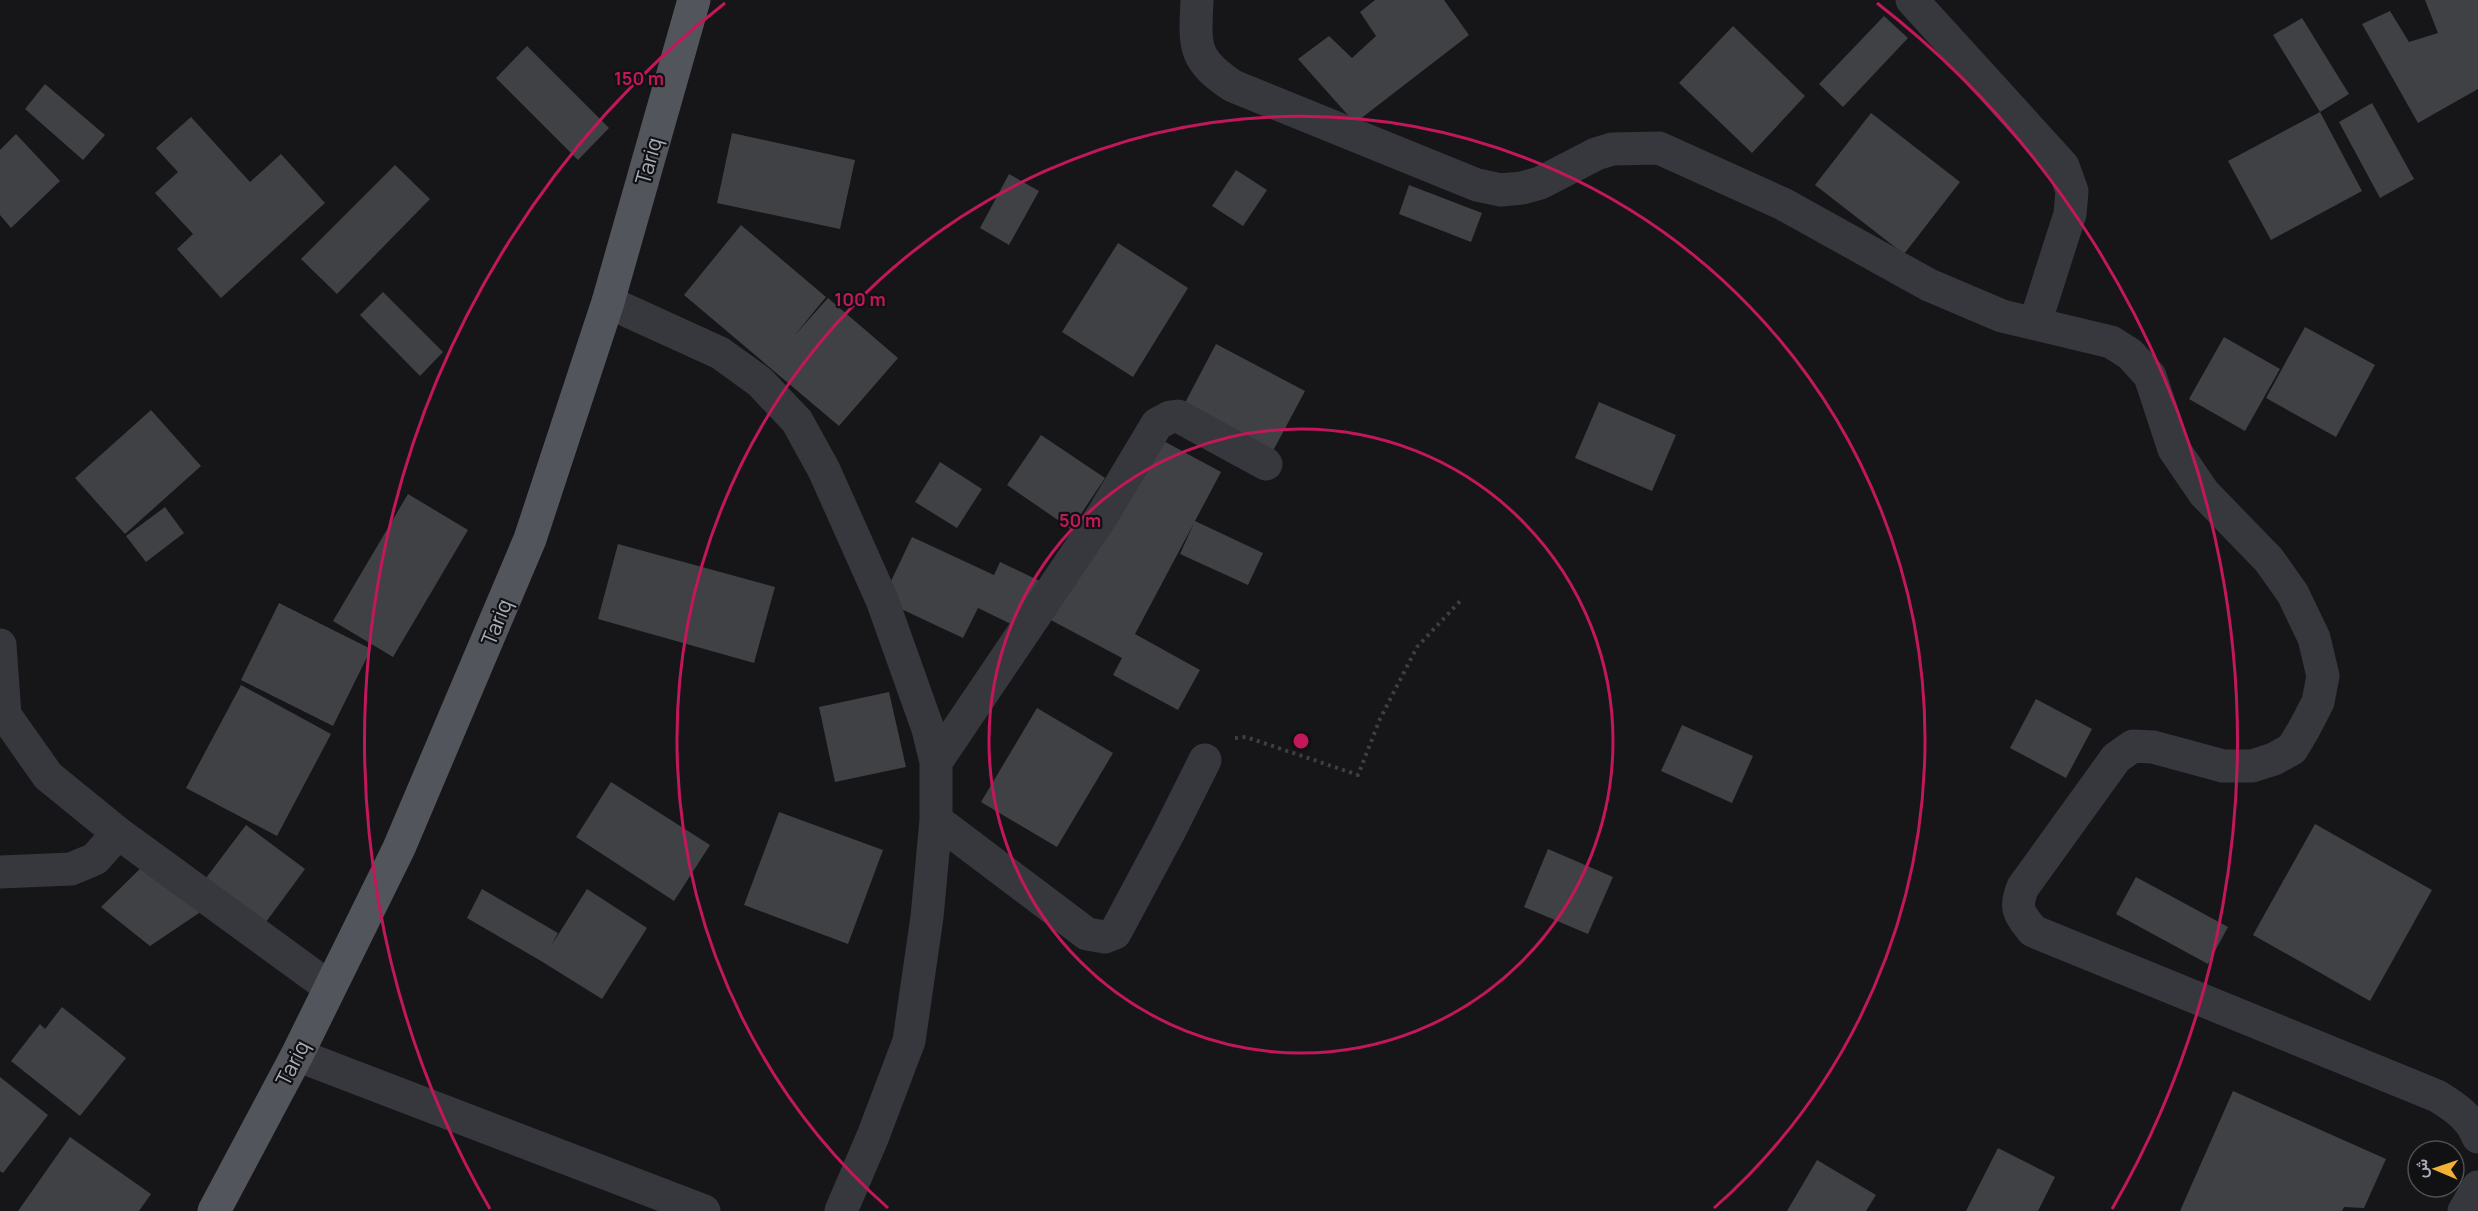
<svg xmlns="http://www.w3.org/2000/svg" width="2478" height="1211" viewBox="0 0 2478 1211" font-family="Manrope,Vazirmatn,sans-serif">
<rect width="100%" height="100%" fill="#161618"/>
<!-- building -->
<path fill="#404145" d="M1375 0H1444L1469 35 1355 123 1298 59 1329 36 1352 58 1376 36 1360 12Z
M2425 0H2478V89L2418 123 2362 24 2390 11 2409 42 2438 33Z
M1884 16 1908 38 1843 107 1819 84Z
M2302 18 2349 94 2320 112 2273 35Z
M1733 26 1805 96 1752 153 1679 83Z
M527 46 609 128 578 160 496 78Z
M45 84 105 135 83 160 25 109Z
M2372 103 2414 179 2380 198 2339 122Z
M2320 112 2362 191 2271 240 2228 161Z
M1871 113 1960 182 1904 254 1815 185Z
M191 117 250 182 281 154 325 203 221 298 177 249 193 234 155 193 178 172 156 148Z
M732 133 855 160 840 229 717 203Z
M16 134 60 181 11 228 0 215V150Z
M395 165 430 199 337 294 301 259Z
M1236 170 1267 190 1243 226 1212 206Z
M1009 174 1039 191 1009 245 980 228Z
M1409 185 1482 213 1471 242 1399 214Z
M741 225 826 297 794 336 828 298 898 358 839 426 684 295Z
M1118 243 1188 288 1133 377 1062 332Z
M383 292 443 352 420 376 360 315Z
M2305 327 2375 365 2336 437 2266 398Z
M2224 337 2280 369 2245 431 2189 399Z
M1216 344 1305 391 1266 464 1178 416Z
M1599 402 1676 435 1652 491 1575 458Z
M151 410 201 466 125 534 75 478Z
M1147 432 1221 472 1195 521 1263 553 1248 585 1180 554 1194 523 1135 634 1200 670 1178 710 1113 675 1122 658 1047 618Z
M1041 435 1105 478 1071 529 1007 485Z
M940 462 982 489 957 528 915 502Z
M408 494 468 530 393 657 333 621Z
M165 507 184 533 146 562 126 536Z
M912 537 994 575 1000 562 1042 582 1019 628 978 608 963 638 882 600Z
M618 544 775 587 754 663 598 619Z
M279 603 371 649 333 726 241 680Z
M241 685 331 734 277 836 186 788Z
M889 692 906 767 835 782 819 707Z
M2036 699 2092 729 2066 778 2010 748Z
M1037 708 1113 753 1057 847 981 802Z
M1682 725 1753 756 1732 803 1661 771Z
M611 782 710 845 674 901 576 837Z
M779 812 883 850 848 944 744 905Z
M2315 824 2432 890 2370 1001 2253 935Z
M246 825 305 869 266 922 206 878Z
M1548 849 1613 877 1588 934 1524 907Z
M146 863 202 911 150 946 101 907Z
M2136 877 2228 927 2208 964 2116 914Z
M482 889 558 933 551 946 587 889 647 928 602 999 541 961 467 918Z
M62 1007 126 1058 80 1116 11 1061 40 1024 45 1029Z
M0 1077 48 1115 3 1173 0 1171Z
M2233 1091 2386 1159 2364 1208 2344 1207 2342 1211H2180Z
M70 1137 151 1194 139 1211H18Z
M1998 1148 2055 1177 2038 1211H1966Z
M1817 1160 1876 1195 1866 1211H1787Z"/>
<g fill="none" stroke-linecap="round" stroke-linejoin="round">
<!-- path -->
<path stroke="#3d3f44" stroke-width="4" stroke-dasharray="3 4.5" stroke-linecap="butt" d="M1235 738 1246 737 1358 775 1380 719 1417 647 1463 598"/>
<!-- minor -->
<path stroke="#37383d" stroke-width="33" d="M1197 0C1195 46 1192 59 1233 86L1477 185 1501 190 1522 188 1540 183 1596 154 1612 149 1659 148 1783 204 1929 285 2002 316 2111 342 2130 354 2150 376 2174 449 2204 493 2269 560 2293 594 2314 638 2323 676 2318 702 2304 729 2292 749 2274 759 2252 766H2223L2153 747 2133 746 2116 758 2023 887C2014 908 2019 914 2033 931L2437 1096C2455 1107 2470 1117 2478 1137
M1912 0 2063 166 2072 191 2070 214 2035 323
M608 302 720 353 760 382 797 421 824 470 882 600 928 729 936 762V820L927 917 909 1041 873 1136 841 1211
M0 645 5 715 48 776 118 833 329 987
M936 762 1102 516 1157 424 1170 417 1178 416 1266 464
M936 820 1087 934 1105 937 1115 933 1169 832 1205 760
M0 872 71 869 95 859 118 833
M297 1055 704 1211
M2464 1211 2478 1187"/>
<!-- major -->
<path stroke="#53555c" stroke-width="33" d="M214 1211 297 1055 399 848 530 539 608 302 694 0"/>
</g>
<!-- distance rings -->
<g fill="none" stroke="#c2185b" stroke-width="3">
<circle cx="1301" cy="741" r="312"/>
<path d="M888 1208A624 624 0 1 1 1714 1208"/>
<path d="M490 1209A936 936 0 0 1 725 3M1877 3A936 936 0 0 1 2112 1209"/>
</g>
<g text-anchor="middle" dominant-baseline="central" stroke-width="4.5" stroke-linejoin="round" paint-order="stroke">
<!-- street labels -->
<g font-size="21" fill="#a8adb8" stroke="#111113">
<text transform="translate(648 161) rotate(-74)">Tariq</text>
<text transform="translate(496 622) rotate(-68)">Tariq</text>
<text transform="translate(292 1063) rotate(-63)">Tariq</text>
</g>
</g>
<circle cx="1301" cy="741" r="9" fill="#c2185b" stroke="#111113" stroke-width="3"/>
<g font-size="18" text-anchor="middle" font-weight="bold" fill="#c2185b" stroke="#111113" stroke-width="4.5" stroke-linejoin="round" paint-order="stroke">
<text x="639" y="85">150 m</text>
<text x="860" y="306">100 m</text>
<text x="1080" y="527">50 m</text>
</g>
<!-- north arrow -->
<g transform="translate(2436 1169) rotate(272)"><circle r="28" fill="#111113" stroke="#4d4f55" stroke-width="1.5"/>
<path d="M0-4.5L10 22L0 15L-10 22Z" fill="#f2b134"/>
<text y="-9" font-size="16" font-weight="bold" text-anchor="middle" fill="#a8adb8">ش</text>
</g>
</svg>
